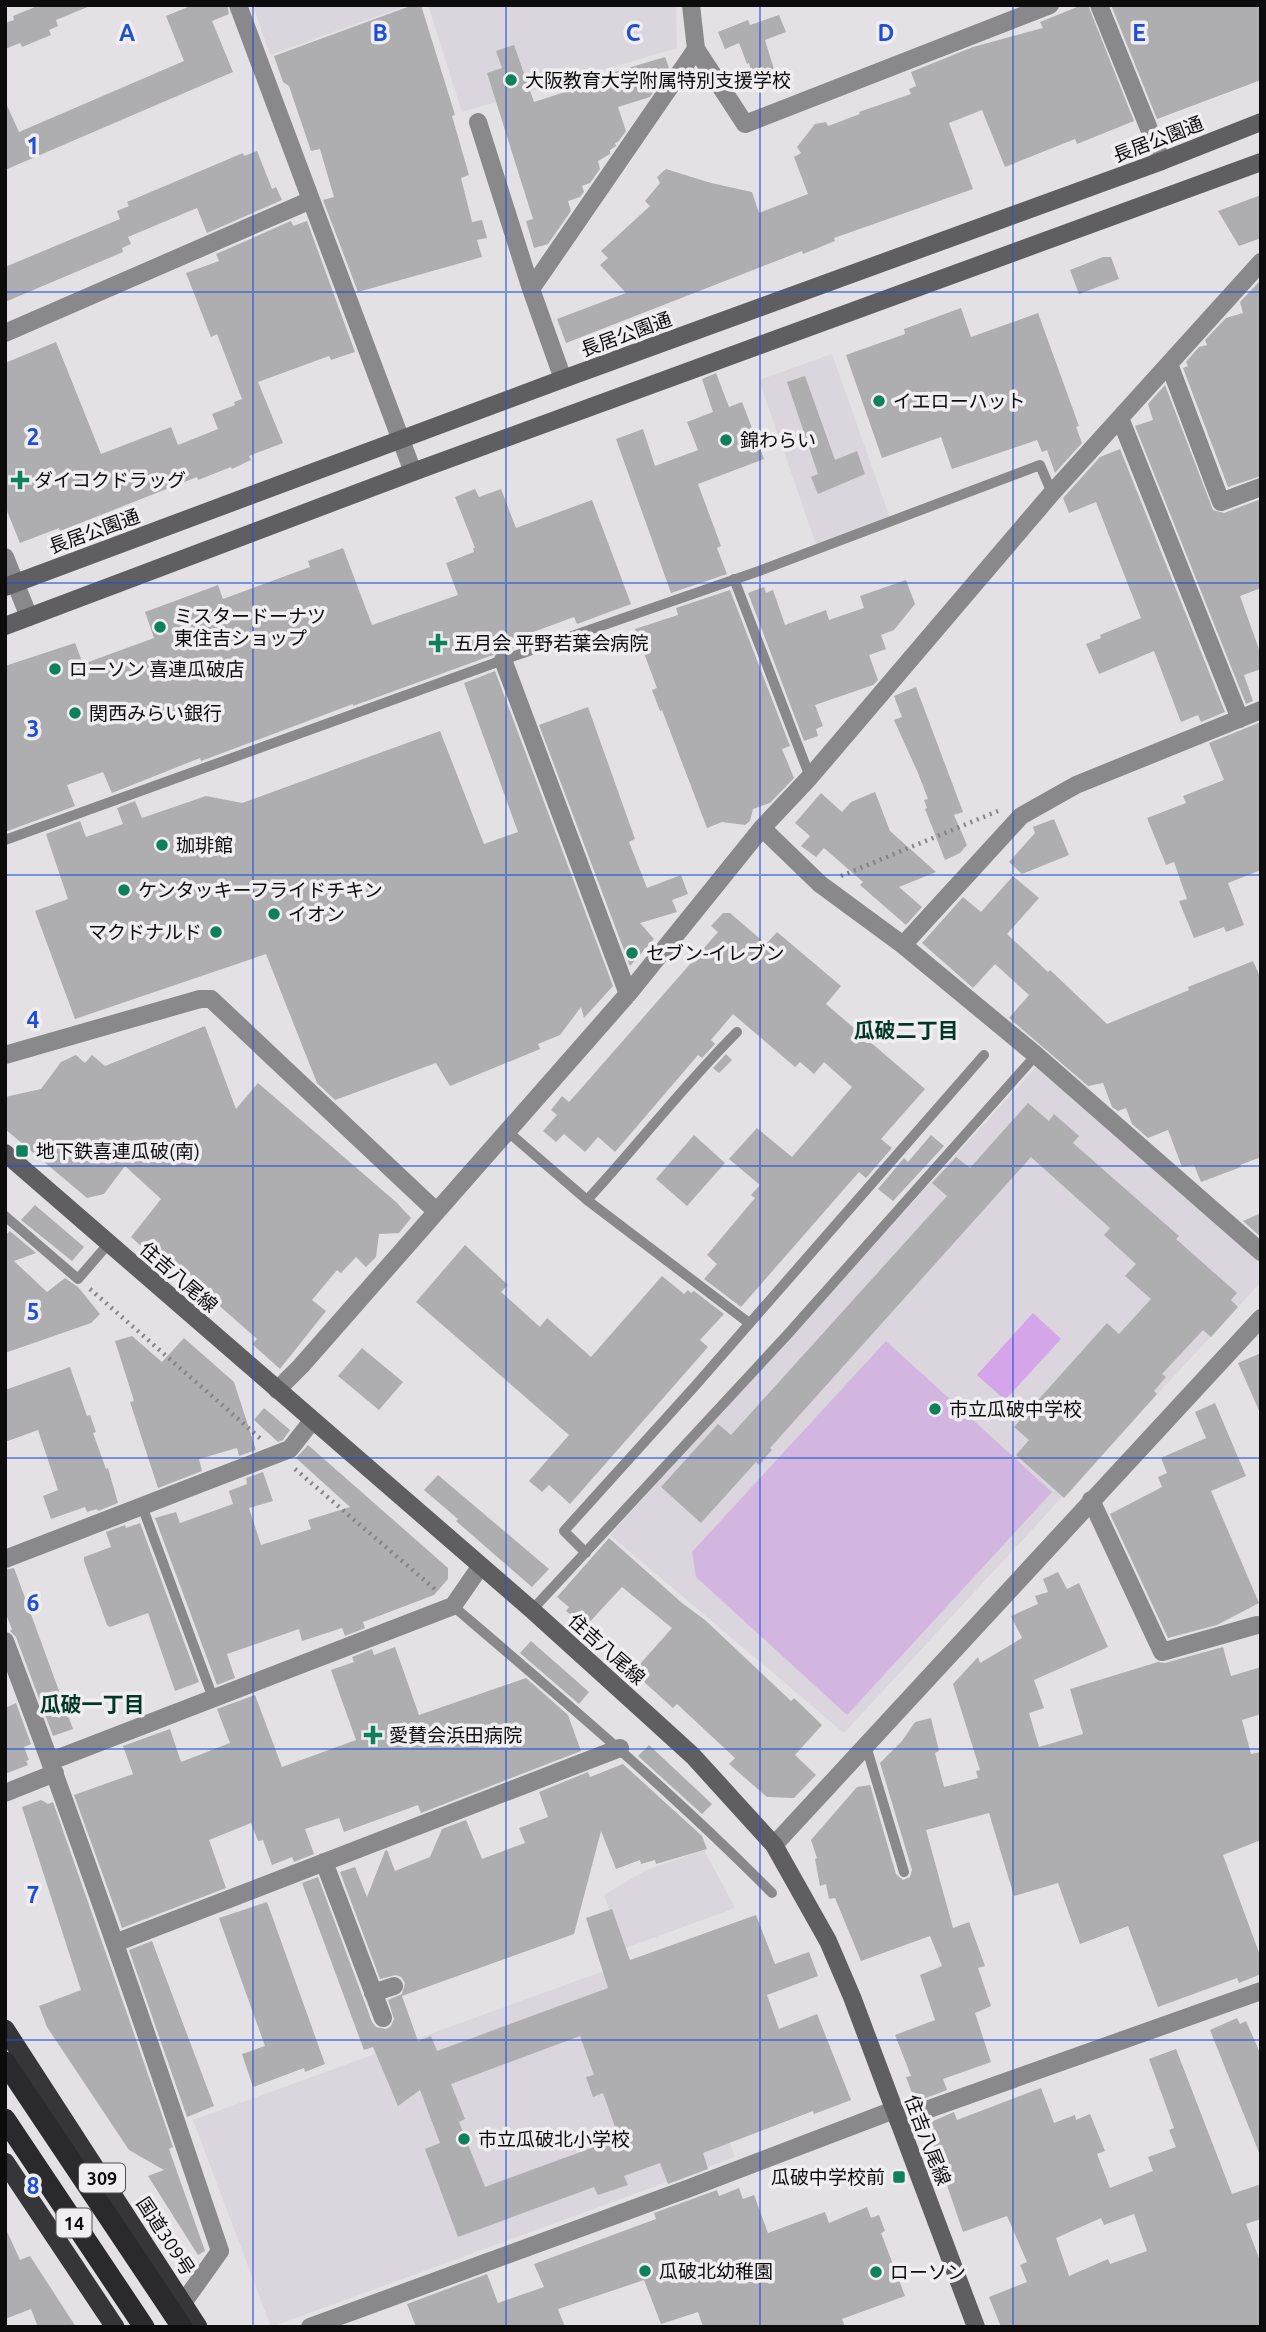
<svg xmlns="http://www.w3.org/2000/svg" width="1266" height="2332" viewBox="0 0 1266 2332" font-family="Ubuntu,'Noto Sans JP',sans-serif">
<rect width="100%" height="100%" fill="#e3e1e4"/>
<!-- built -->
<path fill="#dbd5de" d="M253 5H408L270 55Z
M428 5H676L677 48 462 112Z
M832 354 890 518 816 544 759 380Z
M1036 1067 1261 1260V1282L844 1733 610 1535Z
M704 1850 735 1908 623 1949 604 1895 646 1870Z
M659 1951 735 2157 271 2327 193 2120Z"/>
<!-- green -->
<path fill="#d3b6e0" d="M886 1341 1052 1492 847 1715 696 1577 692 1552Z"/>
<!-- water -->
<path fill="#d4a5e9" d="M1033 1313 1061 1339 1005 1400 977 1375Z"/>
<!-- building -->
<path fill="#aeadaf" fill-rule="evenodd" d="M40 5 90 6 56 20 58 26 49 30 51 35 22 47 20 43 5 49V23L14 20 13 16Z
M193 5H227L229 14 212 21 233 72 5 170V101L19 132 184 61 166 16Z
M413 5H421L455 115 452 116 469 175 461 178 472 222 482 220 487 238 477 240 482 257 358 292 323 200 334 197 320 149 311 151 289 86 283 82 274 56Z
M1082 5H1088L1134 121 1077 144 1075 139 1005 167 982 110 949 123 973 189 834 238 835 241 803 254 802 251 566 343 557 319 626 293 600 265 608 258 601 251 650 206 645 201 660 183 657 177 666 169 711 183 752 192 759 213 808 194 794 157 801 153 797 147 815 124 826 122 828 126 860 114 859 112 911 94 909 89 916 86 911 72 973 47 1043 28 1040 22Z
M1111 5H1261V80L1157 119Z
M779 15 786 32 765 40 776 76 755 85 749 63 747 64 739 43 725 49 718 32 748 20 750 25Z
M514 45 534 102 571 90 570 87 599 79 598 77 665 57 669 68 650 97 618 107 626 131 618 142 615 143 616 146 610 150V154L598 161 600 169 590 183 582 186 584 192 580 197 568 201 571 211 548 244 534 248 526 221 533 219 487 73 502 68 496 51Z
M257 151 272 189 276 187 282 200 207 233 197 208 128 237 131 244 122 248 123 252 5 302V267L120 219 117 211 129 206 127 202 243 153 244 156Z
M1261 195V238L1239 246 1218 211Z
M291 221 293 226 307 221 355 352 331 360 329 356 258 382 283 443 249 456 251 460 232 469 231 467 198 480 197 477 60 531 59 528 20 543 5 506V363L56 342 101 454 171 427 178 445 218 429 212 414 235 405 234 402 242 399 217 334 211 337 186 273 219 261 216 254Z
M1103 257H1111L1119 279 1079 294 1070 270Z
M1259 282 1261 290V476L1228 487 1183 368 1188 366 1186 362 1199 347 1207 345 1205 340 1226 318 1243 313 1240 302Z
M961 308 971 337 1038 313 1079 426 1076 427 1082 443 1055 473 1047 450 1042 452 1037 440 952 469 941 437 882 458 846 355 905 334 904 329Z
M716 373 729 407 742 402 764 459 698 484 721 546 717 548 727 574 671 593 616 439 643 429 655 466 698 450 687 422 713 412 702 379Z
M805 376 835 460 857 451 865 474 818 494 811 477 818 474 787 382Z
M1165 385 1213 510 1224 513 1261 499V588L1240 596 1261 655V669L1244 675 1253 701 1246 704 1135 426 1153 420 1148 404Z
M1120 449 1225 712 1201 722 1198 715 1181 722 1154 651 1099 674 1086 644 1101 638 1100 635 1141 618 1096 502 1069 513 1063 498 1100 457Z
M475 489 479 497 501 489 516 528 592 500 631 604 577 624 574 617 525 635 528 643 508 650 500 649 493 655 353 706V704L201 761 200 758 112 793 103 772 67 785 75 806 5 832V666L75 643 83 664 154 638 145 612 218 585 223 599 310 567 308 561 343 548 372 625 458 595 446 563 474 552 473 548H475L455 497Z
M906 580 915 604 894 630 881 635 886 649 869 655 878 680 873 685 815 705 823 726 816 729 818 736 804 741 748 593 764 587 766 593 773 590 785 625 826 610 829 620 864 608 860 596Z
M730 590 790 746 782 749 794 778 770 803 753 809 750 821 745 825 722 822 707 828 662 710 660 711 652 690 657 688 635 629 678 615 676 608Z
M495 671 613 986 584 1018 581 1007 560 1035 538 1044 540 1049 450 1086 436 1063 335 1100 317 1083 266 954 75 1019 35 911 68 899 46 834 80 821 86 837 123 824 117 808 135 801 142 818 206 796 242 803 440 731 484 844 518 832 464 683Z
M916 687 963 812 954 815 967 845 960 853 945 860 925 809 927 808 924 800 928 799 918 773 894 720 902 717 894 696Z
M588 707 635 839 629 842 647 888 681 875 688 894 672 900 677 912 640 923 654 939 630 966 539 725Z
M1261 722V870L1228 883 1244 925 1226 932 1224 927 1194 938 1179 901 1187 899 1174 862 1166 865 1147 818 1186 803 1183 796 1224 780 1209 743Z
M875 792 890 831 936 872 899 887 922 907 906 925 860 885 863 882 824 848 816 857 801 846 810 836 795 823 821 793 842 812 851 802Z
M1054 819 1069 855 1022 874 1009 862 1035 833 1033 827Z
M1013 876 1039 898 1007 934 1048 972 1050 970 1107 1024 1189 990 1188 987 1253 961 1261 979V1157L1240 1165 1241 1167 1201 1182 1194 1165 1182 1167 1168 1130 1148 1138 1132 1124 1126 1108 1118 1111 1112 1107 1103 1083 1088 1086 1009 1018 1029 995 995 964 973 988 922 943 963 897 981 912Z
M723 913H730L766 944 777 932 841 986 826 1004 925 1089 881 1139 892 1148 866 1178 859 1172 741 1307 704 1279 717 1264 707 1255 755 1198 751 1195 760 1185 729 1159 757 1128 792 1157 852 1087 824 1062 814 1074 800 1062 795 1067 733 1014 711 1040 715 1044 702 1058 698 1055 615 1152 598 1137 585 1152 564 1134 556 1142 543 1131 557 1115 551 1110 562 1096 569 1102 579 1091 718 932 711 926Z
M205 1026 236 1109 258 1083 396 1202 411 1218 399 1233 379 1234 376 1257 366 1267 356 1257 341 1273 337 1270 312 1300 326 1311 280 1369 252 1344 257 1339 215 1302 210 1307 189 1287 195 1279 164 1251 157 1260 131 1237 161 1199 125 1166 104 1194 87 1198 5 1129V1097L41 1089 61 1062 76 1055 85 1063 92 1055 105 1066Z
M726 1054 732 1060 719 1073 713 1068Z
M1028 1103 1049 1121 1054 1114 1079 1136 1073 1143 1179 1236 1176 1239 1237 1293 1231 1300 1238 1307 1211 1337 1203 1330 1162 1374 1166 1377 1154 1391 1157 1394 1064 1498 1016 1455 1029 1440 1014 1427 1107 1323 1119 1334 1151 1299 1125 1276 1136 1264 1104 1235 1110 1228 1031 1157 770 1448 772 1450 759 1465 756 1462 701 1523 661 1487 718 1424 731 1435 947 1196 932 1183 956 1157 970 1168Z
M694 1135 725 1163 687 1206 656 1179Z
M931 1135 944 1146 893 1201 878 1189 904 1158 908 1162Z
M35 1205 84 1247 72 1261 21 1220Z
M1261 1213V1237L1243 1221Z
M10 1231 36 1253 14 1261 47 1292 65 1278 78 1287 100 1314 91 1323 5 1353V1236Z
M465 1245 508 1285 501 1292 540 1327 547 1318 591 1357 662 1276 684 1294 688 1290 691 1293 694 1291 724 1314 700 1340 708 1347 570 1504 549 1485 542 1492 529 1481 569 1435 416 1302Z
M132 1336 162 1362 184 1338 234 1382 256 1450 239 1456 237 1448 199 1459 202 1471 158 1488 130 1402 134 1401 115 1341Z
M362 1348 403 1382 379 1410 338 1376Z
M1261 1353V1415L1238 1363Z
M70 1367 87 1416 90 1415 96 1432 93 1433 106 1469 108 1468 118 1503 98 1511 97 1509 87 1512 85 1507 51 1519 43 1496 58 1490 38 1430 5 1442V1390Z
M1215 1403 1246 1476 1211 1491 1259 1603 1217 1625 1168 1638 1110 1514 1162 1487 1158 1477 1167 1473 1161 1458 1206 1438 1195 1412Z
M264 1408 290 1430 283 1440 278 1442 254 1420Z
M308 1445 448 1568V1579L434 1595 363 1622 365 1628 345 1636 342 1628 302 1641 299 1629 227 1654 235 1678 217 1685 155 1518 176 1512 180 1523 233 1504 229 1491 247 1484 246 1478 263 1472 273 1501 249 1508 261 1545 311 1529 308 1520 350 1507 296 1458Z
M438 1475 549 1569 532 1587 456 1521 458 1519 424 1490Z
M140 1523 199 1682 175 1691 148 1613 110 1627 107 1625 84 1561V1557L111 1547 106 1532 125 1525 126 1528Z
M609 1538 682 1603 705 1620 791 1701 794 1698 822 1725 795 1755 816 1775 794 1798 767 1797 729 1764 735 1758 677 1704 673 1708 633 1672 672 1628 622 1587 585 1627 566 1611 569 1607 557 1597Z
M14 1568 73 1729 53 1736 16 1637 10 1631 12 1629 5 1612V1570Z
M1058 1572 1067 1589 1079 1583 1108 1647 1034 1680 1044 1708 1029 1713 1039 1747 1083 1734 1070 1689 1158 1662 1165 1663 1223 1647 1231 1676 1261 1667V1714L1242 1720 1251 1754 1261 1752V1840L1223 1855 1261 1958V1974L1239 1983 1237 1978 1158 2007 1128 1926 1080 1944 1058 1883 1014 1896 989 1813 926 1830 953 1928 969 1922 985 1966 978 1968 991 2006 975 2013 991 2062 943 2079 947 2090 923 2099 912 2093 906 2077 911 2076 895 2035 935 2020 920 1975 942 1966 930 1936 861 1961 835 1898 829 1899 826 1884 820 1886 815 1859 817 1858 811 1840 857 1787 870 1785 896 1874 903 1880 910 1877 912 1870 880 1763 902 1741 915 1722 931 1718 939 1751 935 1753 944 1787 978 1778 976 1771 980 1770 953 1684 978 1657 980 1663 1022 1638 1011 1616 1038 1604 1035 1596 1048 1592 1043 1579Z
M531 1641 589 1692 579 1704 520 1653Z
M395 1647 419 1715 526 1678 568 1715 581 1751 421 1813 418 1805 344 1832 339 1818 305 1829 314 1854 294 1862 292 1857 272 1865 263 1840 258 1841 251 1823 209 1840 226 1888 122 1928 74 1795 133 1774 123 1746 170 1729 181 1762 230 1743 217 1709 255 1695 282 1767 356 1740 331 1670 354 1662 352 1657 372 1649 374 1655Z
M16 1703 31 1744 24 1747 29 1760 26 1761 28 1765 5 1774V1704L7 1707Z
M649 1745 712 1804 702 1814 638 1756Z
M623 1764 702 1836 707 1849 656 1864 655 1860 641 1864 640 1860 616 1869 601 1831 574 1934 402 1996 418 2041 431 2036 437 2051 608 1988 586 1918 612 1909 630 1960 756 1915 775 1964 809 1952 818 1976 767 1995 779 2029 817 2014 851 2100 814 2114 813 2111 703 2153 708 2169 668 2184 660 2163 624 2176 628 2185 598 2195 594 2187 458 2237 425 2149 440 2143 420 2090 398 2106 373 2047 364 2050 302 1883 318 1877 372 2022 376 2027 386 2029 391 2026 394 2019 388 2000 402 1994 405 1983 401 1977 396 1975 380 1979 340 1872 355 1867 367 1897 385 1851 387 1850 395 1871 430 1857 442 1829 466 1820 482 1859 525 1843 519 1828 548 1817 539 1792 588 1772 590 1777ZM580 2036 594 2075 586 2077 593 2097 603 2093 619 2138 485 2187 459 2122 465 2119 451 2084Z
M41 1800 48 1804 53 1802 131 2025 173 2147 169 2149 205 2251 198 2255 148 2176 164 2170 129 2150 47 2027 39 2006 81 1990 22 1807Z
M267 1902 325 2064 305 2072 304 2068 253 2087 242 2054 265 2046 219 1918Z
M152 1941 214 2106 187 2117 129 1950Z
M1237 2018 1240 2024 1246 2021 1261 2055 1260 2155 1210 2030Z
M1176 2049 1232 2194 1261 2184V2219L1246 2224 1261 2263V2327H1001L989 2297 1027 2282 1020 2265 1027 2262 1007 2216 963 2232 926 2124 954 2112 957 2120 1041 2088 1054 2123 1075 2115 1076 2120 1090 2114 1105 2151 1097 2154 1110 2188 1153 2171 1148 2157 1176 2147 1169 2130 1174 2128 1149 2059ZM1134 2214 1147 2251 1110 2264 1108 2259 1069 2276 1056 2238 1101 2218 1104 2225Z
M739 2188 743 2199 754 2195 768 2233 825 2212 829 2223 867 2207 871 2218 879 2215 885 2231 881 2233 905 2296 842 2319 845 2327H703L698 2312 661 2324 644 2280 558 2309 565 2327H416L407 2304 487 2274 498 2303 544 2287 534 2264 656 2219 654 2213 717 2190 719 2196Z
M5 2227 20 2260 30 2256 76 2327H38L31 2309 5 2319Z"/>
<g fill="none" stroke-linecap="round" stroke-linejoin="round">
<!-- path -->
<path stroke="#848385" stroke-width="4.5" stroke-dasharray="2 5" stroke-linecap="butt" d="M841 876 998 811
M90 1289 262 1440
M295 1469 437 1591"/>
<!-- service -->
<path stroke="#89888a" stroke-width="10" d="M734 579 810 777
M5 840 503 660 759 571 1040 465 1052 493
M507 1131 587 1200 749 1323
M587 1200C638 1145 684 1085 737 1032
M5 1216 78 1279 109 1243
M142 1506 213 1698
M586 1553 564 1531 695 1386 984 1055
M453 1606C562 1699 671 1791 772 1893
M532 1610 787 1335 1036 1055
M866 1746 904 1872"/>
<!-- minor -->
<path stroke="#89888a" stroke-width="18" d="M238 5 413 472
M1099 5 1162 161
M478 122 531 289 563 379
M531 289 696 49 745 124 1050 5
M5 333 311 200
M1169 364 1221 502 1261 487
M1120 418 1240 719
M5 557 29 617
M503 660 628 994
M762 828 820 884 903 945 1036 1055 1261 1252
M903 945 1021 816 1076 785 1261 710
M5 1055 200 999H211L436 1211
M277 1390 301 1366 628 994 762 828 810 777 1052 493 1261 262
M1091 1500 1162 1652 1257 1625
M5 1559 290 1449 312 1421
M5 1641C82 1843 151 2047 220 2251L183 2303
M51 1761 453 1606 480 1567
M5 1793 55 1773
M774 1845 1261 1318
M324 1862 383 2018
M115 1943 620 1748
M373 1993 394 1986
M898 2120 1261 1991
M310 2327 687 2189 894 2110"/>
<!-- tertiary -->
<path stroke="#89888a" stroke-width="18" d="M691 5 696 49"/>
<!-- secondary -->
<path stroke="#5f5e60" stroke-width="18" d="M5 587 563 379 1162 161 1261 122
M5 626 413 472 1261 162
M5 1153 532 1610 648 1715 693 1756 774 1845 828 1941 852 1997 976 2327"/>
<!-- trunk -->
<path stroke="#363537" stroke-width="19" d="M5 2029 198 2327
M5 2162 115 2327"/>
<!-- motorway -->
<path stroke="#2a292b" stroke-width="21" d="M5 2062 182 2327
M5 2119 144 2327"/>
</g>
<!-- grid -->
<path fill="none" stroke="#1d4ed8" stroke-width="2" stroke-opacity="0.55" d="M253 5V2327M506 5V2327M760 5V2327M1013 5V2327M5 292H1261M5 583H1261M5 875H1261M5 1166H1261M5 1458H1261M5 1749H1261M5 2040H1261"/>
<!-- markers -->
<g fill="#0e805e" stroke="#f0eef1" stroke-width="2.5">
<circle cx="511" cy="80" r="7"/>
<circle cx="879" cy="401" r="7"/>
<circle cx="726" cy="440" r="7"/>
<path d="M16.5 469.5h7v7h7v7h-7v7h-7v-7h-7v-7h7z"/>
<circle cx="160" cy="627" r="7"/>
<path d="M434.5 632.5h7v7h7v7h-7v7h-7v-7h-7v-7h7z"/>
<circle cx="55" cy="669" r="7"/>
<circle cx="75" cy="713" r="7"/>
<circle cx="162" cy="845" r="7"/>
<circle cx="124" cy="890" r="7"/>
<circle cx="274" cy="914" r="7"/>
<circle cx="216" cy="932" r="7"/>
<circle cx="632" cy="953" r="7"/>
<rect x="15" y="1144" width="14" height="14" rx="3.5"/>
<circle cx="935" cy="1409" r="7"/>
<path d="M369.5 1724.5h7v7h7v7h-7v7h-7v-7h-7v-7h7z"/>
<circle cx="464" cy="2139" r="7"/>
<rect x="892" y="2170" width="14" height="14" rx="3.5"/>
<circle cx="645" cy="2271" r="7"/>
<circle cx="876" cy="2272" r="7"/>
</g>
<g text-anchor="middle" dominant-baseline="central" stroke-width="7" stroke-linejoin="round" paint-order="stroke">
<!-- shield labels -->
<g fill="#f0eef1" stroke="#505051" stroke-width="2">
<rect x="79" y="2163.5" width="46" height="29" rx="5"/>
<rect x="56.5" y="2208.5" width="35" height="29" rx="5"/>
</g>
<g font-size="18" font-weight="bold" fill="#0c0c0d">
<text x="102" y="2178">309</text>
<text x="74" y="2223">14</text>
</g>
<!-- poi labels -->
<g font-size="19" fill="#0c0c0d" stroke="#f0eef1" text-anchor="start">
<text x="525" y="80">大阪教育大学附属特別支援学校</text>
<text x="893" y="401">イエローハット</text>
<text x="740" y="440">錦わらい</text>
<text x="34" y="480">ダイコクドラッグ</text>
<text x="174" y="616">ミスタードーナツ<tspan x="174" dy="22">東住吉ショップ</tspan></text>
<text x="454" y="643">五月会 平野若葉会病院</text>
<text x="69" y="669">ローソン 喜連瓜破店</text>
<text x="89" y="713">関西みらい銀行</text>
<text x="176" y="845">珈琲館</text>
<text x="138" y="890">ケンタッキーフライドチキン</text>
<text x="288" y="914">イオン</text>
<text x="202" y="932" text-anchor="end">マクドナルド</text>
<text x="646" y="953">セブン-イレブン</text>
<text x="36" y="1151">地下鉄喜連瓜破(南)</text>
<text x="949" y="1409">市立瓜破中学校</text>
<text x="389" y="1735">愛賛会浜田病院</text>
<text x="478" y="2139">市立瓜破北小学校</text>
<text x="885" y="2177" text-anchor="end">瓜破中学校前</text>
<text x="659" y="2271">瓜破北幼稚園</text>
<text x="890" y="2272">ローソン</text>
</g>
<!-- street labels -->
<g font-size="19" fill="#0c0c0d" stroke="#f0eef1">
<text transform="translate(1158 139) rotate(-21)">長居公園通</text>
<text transform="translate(626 334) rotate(-20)">長居公園通</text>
<text transform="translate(94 531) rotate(-20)">長居公園通</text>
<text transform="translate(179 1277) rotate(41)">住吉八尾線</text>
<text transform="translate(607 1649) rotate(42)">住吉八尾線</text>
<text transform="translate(928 2140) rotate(69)">住吉八尾線</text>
<text transform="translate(166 2236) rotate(57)">国道309号</text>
</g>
<!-- neighbourhood labels -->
<g font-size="21" font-weight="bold" fill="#023625" stroke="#f0eef1">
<text x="906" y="1030">瓜破二丁目</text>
<text x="92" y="1704">瓜破一丁目</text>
</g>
</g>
<g font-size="23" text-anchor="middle" font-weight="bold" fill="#1d4ed8" stroke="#f0eef1" stroke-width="7" stroke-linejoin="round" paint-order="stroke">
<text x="127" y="41">A</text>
<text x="380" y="41">B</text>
<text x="633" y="41">C</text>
<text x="886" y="41">D</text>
<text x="1139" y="41">E</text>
<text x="33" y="154">1</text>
<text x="33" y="445">2</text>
<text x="33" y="737">3</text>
<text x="33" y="1028">4</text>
<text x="33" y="1320">5</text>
<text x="33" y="1611">6</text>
<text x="33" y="1903">7</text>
<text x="33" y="2194">8</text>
</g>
<!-- border -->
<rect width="1266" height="2332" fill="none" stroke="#0c0c0d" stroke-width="14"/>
</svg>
